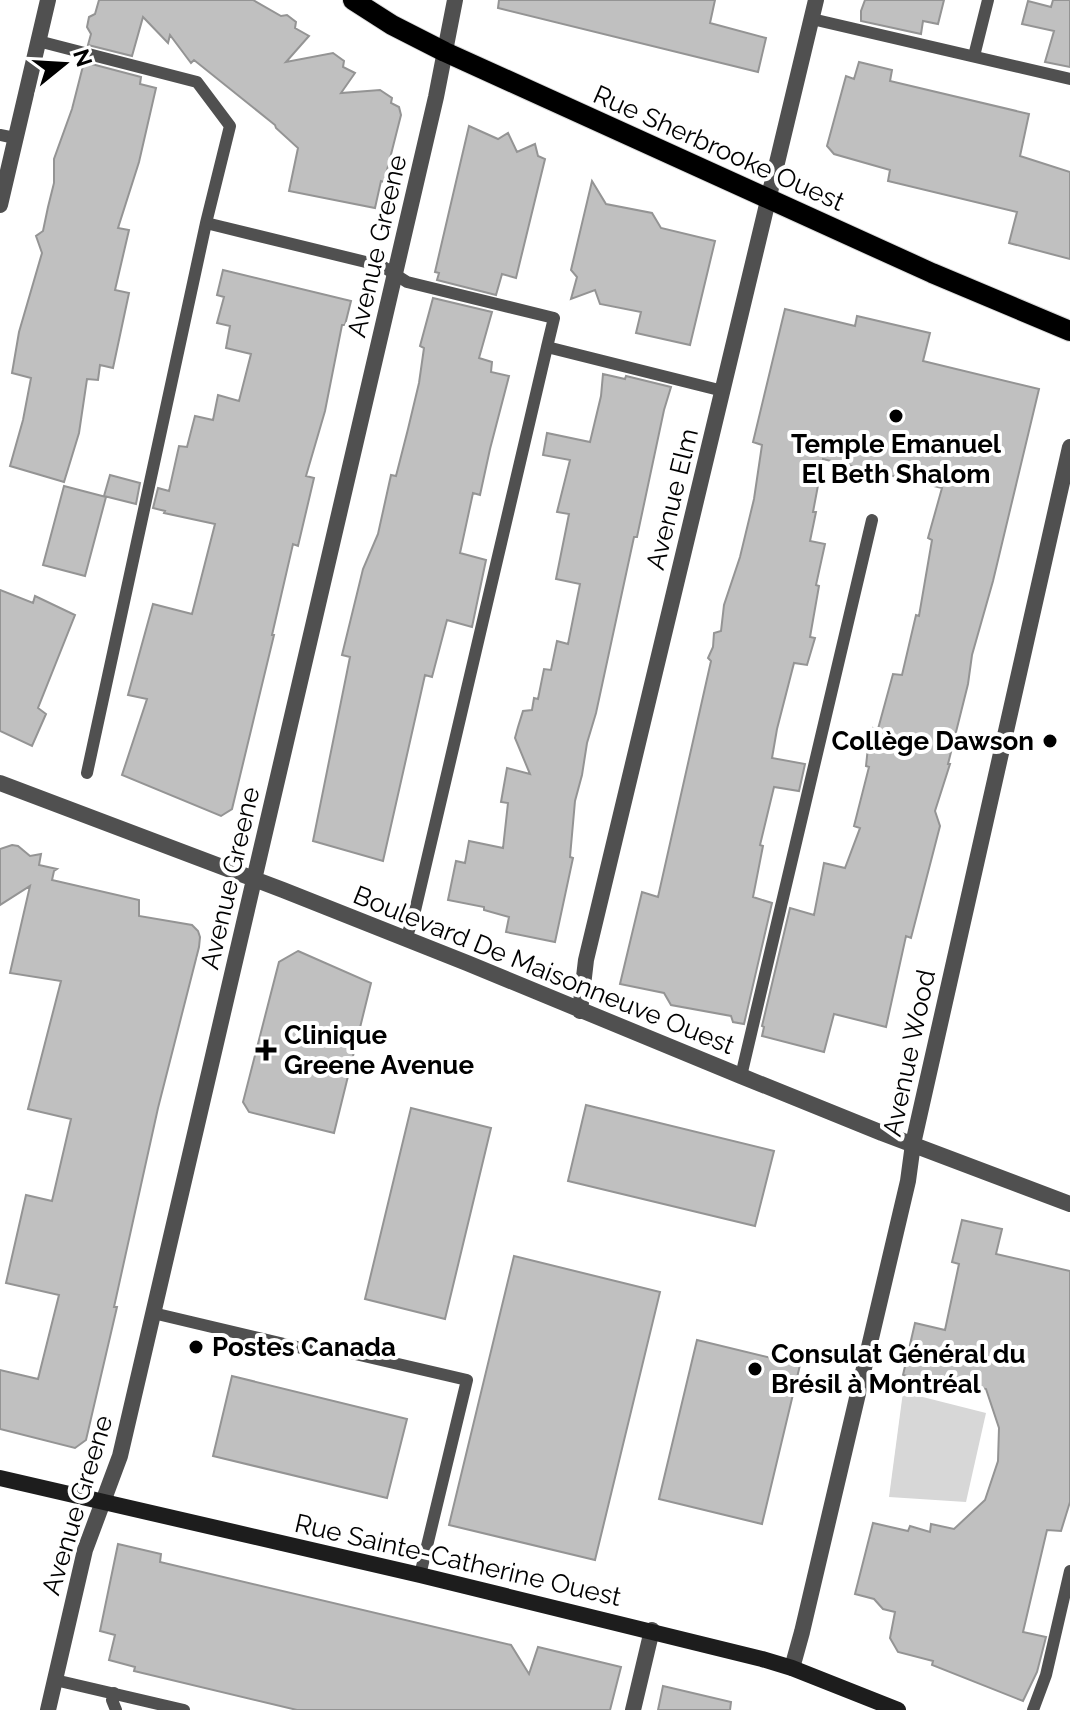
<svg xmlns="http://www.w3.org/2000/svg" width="1070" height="1710" viewBox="0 0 1070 1710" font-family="Raleway,sans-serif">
<rect width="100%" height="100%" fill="#fff"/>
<!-- green -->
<path fill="#d7d7d7" d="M903 1392 986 1413 966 1502 889 1497Z"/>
<!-- building -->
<path fill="#c0c0c0" stroke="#949494" stroke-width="2" d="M99 0H253L281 16 287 15 296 22 295 28 309 36 286 62 333 53 344 61 343 67 355 73 341 93 380 90 392 98 391 103 399 107 401 115 384 182 381 181 375 208 289 191 298 148 276 128 275 125 194 60 191 63 170 35 168 43 143 17 132 56 88 45 91 34 87 27 89 17 95 14Z
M499 0H715L710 23 766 38 758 72 498 8Z
M865 0H944L938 24 923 21 921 34 861 21V11Z
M1053 0H1070V67L1045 62 1054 31 1022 24 1028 1 1051 7Z
M84 62 141 77 140 84 156 88 139 162 118 228 129 230 115 290 129 293 113 368 100 365 98 380 87 379 79 433 64 482 10 466 23 420 31 378 12 373 19 332 42 253 36 236 43 231 48 207 54 183V159L72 109Z
M859 62 892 70 890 81 1029 114 1020 156 1070 172V259L1009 243 1017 212 888 181 890 170 834 154 827 146 846 76 854 79Z
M469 126 498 139 508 133 517 152 535 144 538 156 545 159 516 278 502 274 496 295 437 280 439 273 435 272Z
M592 181 606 204 652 213 661 228 715 241 690 345 636 333 641 312 600 304 595 290 571 299 577 277 571 270Z
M223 270 351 301 345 325H342L325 411 306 476 314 478 298 546 293 544 272 635H274L232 809 221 816 122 775 147 699 128 695 153 604 192 614 215 524 164 513 165 511 153 508 158 488 169 491 179 446 187 447 195 416 213 420 218 395 239 401 251 354 226 348 230 326 217 323 224 297 217 295Z
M433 298 492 312 479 358 492 362 491 372 509 376 490 449 480 495 473 493 460 553 486 560 472 627 447 620 432 677 425 675 383 861 313 841 350 657 342 655 363 569 378 534 391 475 396 476 408 429 419 383 424 348 420 346Z
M785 309 855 326 857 316 930 333 923 361 1039 389 993 581 972 655 968 684 948 764H950L935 811 940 826 911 938 906 936 886 1027 834 1014 824 1052 762 1036 764 1027 762 1026 790 908 814 915 824 863 845 868 860 828 854 826 869 767 866 766 868 747 873 728 878 729 893 674 902 675 916 615 919 616 932 540 928 538 942 488 823 459 813 512H816L810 541 825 544 816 585 819 586 810 637 815 638 807 665 794 663 777 729 772 758 805 764 799 791 774 787 760 845 763 846 753 897 772 903 744 1024 733 1022 731 1016 671 1005 664 993 620 984 642 892 658 897 711 661 708 658 713 647 714 633 721 631 724 605 740 557 754 499 762 445 753 442Z
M603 374 625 379 626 376 671 387 664 410 637 537H634L596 713 587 743 582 775 575 801 570 857 573 858 555 942 506 932 509 917 484 910V907L448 900 456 861 465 863 469 841 503 848 508 803 501 802 507 768 530 774 515 738 518 727 523 711 532 710 534 698 538 699 544 669 551 670 557 641 568 644 580 584 556 579 569 514 557 512 570 460 543 455 547 433 590 442 601 396Z
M110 475 140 483 136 504 104 496Z
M64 486 106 497 85 576 43 565Z
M0 590 33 603 35 596 75 615 38 708 46 714 32 746 0 731Z
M12 845 18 846 30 856 41 854 39 865 57 869 54 871 52 880 139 900V916L192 925 198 931 200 937 199 947 158 1108 114 1307H117L86 1440 75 1448 0 1429V1370L38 1379 59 1295 6 1283 26 1195 52 1201 71 1119 28 1109 61 981 10 973 30 886 0 905V849Z
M298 951 371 983 334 1133 249 1112 243 1102 279 962Z
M586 1105 774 1151 755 1226 568 1181Z
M411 1108 491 1128 445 1319 365 1299Z
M962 1220 1002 1229 996 1254 1070 1271V1502L1061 1531 1047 1530 1023 1632 1046 1637 1037 1672 1023 1701 932 1665 933 1661 898 1652 890 1638 895 1612 883 1609 874 1599 855 1594 873 1523 908 1531 910 1526 930 1532 931 1524 954 1529 985 1500 998 1461 999 1428 986 1389 931 1376 930 1381 903 1375 915 1323 945 1330 959 1264 952 1262Z
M514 1256 660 1292 595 1560 449 1525Z
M697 1340 800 1365 762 1524 659 1499Z
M232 1376 407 1419 387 1498 213 1456Z
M118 1544 161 1554 160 1562 511 1645 529 1674 538 1647 621 1667 610 1710H297L134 1671 135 1667 109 1660 115 1635 100 1631Z
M663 1686 731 1702 730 1710H658Z"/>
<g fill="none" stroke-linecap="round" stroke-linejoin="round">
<defs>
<path id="primary" d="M353 0 392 25 445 52 932 273 1070 331"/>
</defs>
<!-- primary casing -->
<use href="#primary" stroke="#dbdbdb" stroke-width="22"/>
<!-- lane -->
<path stroke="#505050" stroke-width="12" d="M812 19 1070 79
M38 41 197 82 230 126 206 223 87 773
M974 56 988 0
M0 135 15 138
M206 223 382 266 407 282 554 318 547 347
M406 939 414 915 547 347 723 391
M741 1076 872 520
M153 1313 314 1351 338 1350 467 1380 420 1575
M55 1680 184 1710
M114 1693 112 1700 116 1710
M1033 1710 1046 1675 1070 1571"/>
<!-- street -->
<path stroke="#505050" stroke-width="16" d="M0 205 48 0
M0 783 283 890 467 963 741 1076 882 1133 1070 1204
M580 1011 586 960 816 0
M792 1668 802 1632 908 1181 913 1144 1070 447
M48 1710 85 1550 120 1456 436 97 455 0
M633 1710 652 1630"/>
<!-- secondary -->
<path stroke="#1d1d1d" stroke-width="16" d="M0 1478 420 1575 762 1659 792 1668 898 1710"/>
<!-- primary -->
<use href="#primary" stroke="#000" stroke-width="20"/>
</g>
<!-- markers -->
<g fill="#000" stroke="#fff" stroke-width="3">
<circle cx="896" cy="416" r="8"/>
<circle cx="1050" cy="741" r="8"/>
<path d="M262 1038h8v8h8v8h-8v8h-8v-8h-8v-8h8z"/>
<circle cx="196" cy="1347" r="8"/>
<circle cx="755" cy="1369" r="8"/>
</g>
<g text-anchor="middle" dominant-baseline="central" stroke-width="8" stroke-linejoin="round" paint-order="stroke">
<!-- street labels -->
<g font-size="26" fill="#000" stroke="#fff">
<text transform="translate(719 148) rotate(24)">Rue Sherbrooke Ouest</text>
<text transform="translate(377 246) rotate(-77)">Avenue Greene</text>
<text transform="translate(672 499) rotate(-76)">Avenue Elm</text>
<text transform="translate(230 878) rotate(-77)">Avenue Greene</text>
<text transform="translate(544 970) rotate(22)">Boulevard De Maisonneuve Ouest</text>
<text transform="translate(909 1053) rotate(-78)">Avenue Wood</text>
<text transform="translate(77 1505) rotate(-73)">Avenue Greene</text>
<text transform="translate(458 1560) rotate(13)">Rue Sainte-Catherine Ouest</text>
</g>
<!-- poi labels -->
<g font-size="26" font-weight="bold" fill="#000" stroke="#fff" text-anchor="start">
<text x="896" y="444" text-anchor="middle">Temple Emanuel<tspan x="896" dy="30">El Beth Shalom</tspan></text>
<text x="1034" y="741" text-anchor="end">Collège Dawson</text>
<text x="284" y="1035">Clinique<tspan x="284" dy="30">Greene Avenue</tspan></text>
<text x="212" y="1347">Postes Canada</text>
<text x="771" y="1354">Consulat Général du<tspan x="771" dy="30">Brésil à Montréal</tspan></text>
</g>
</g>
<!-- north arrow -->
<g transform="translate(64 64) rotate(72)" stroke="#ffffff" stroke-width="6" paint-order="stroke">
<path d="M0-6L14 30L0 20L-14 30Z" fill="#000000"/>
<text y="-12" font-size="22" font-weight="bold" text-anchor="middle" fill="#000000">N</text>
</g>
</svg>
